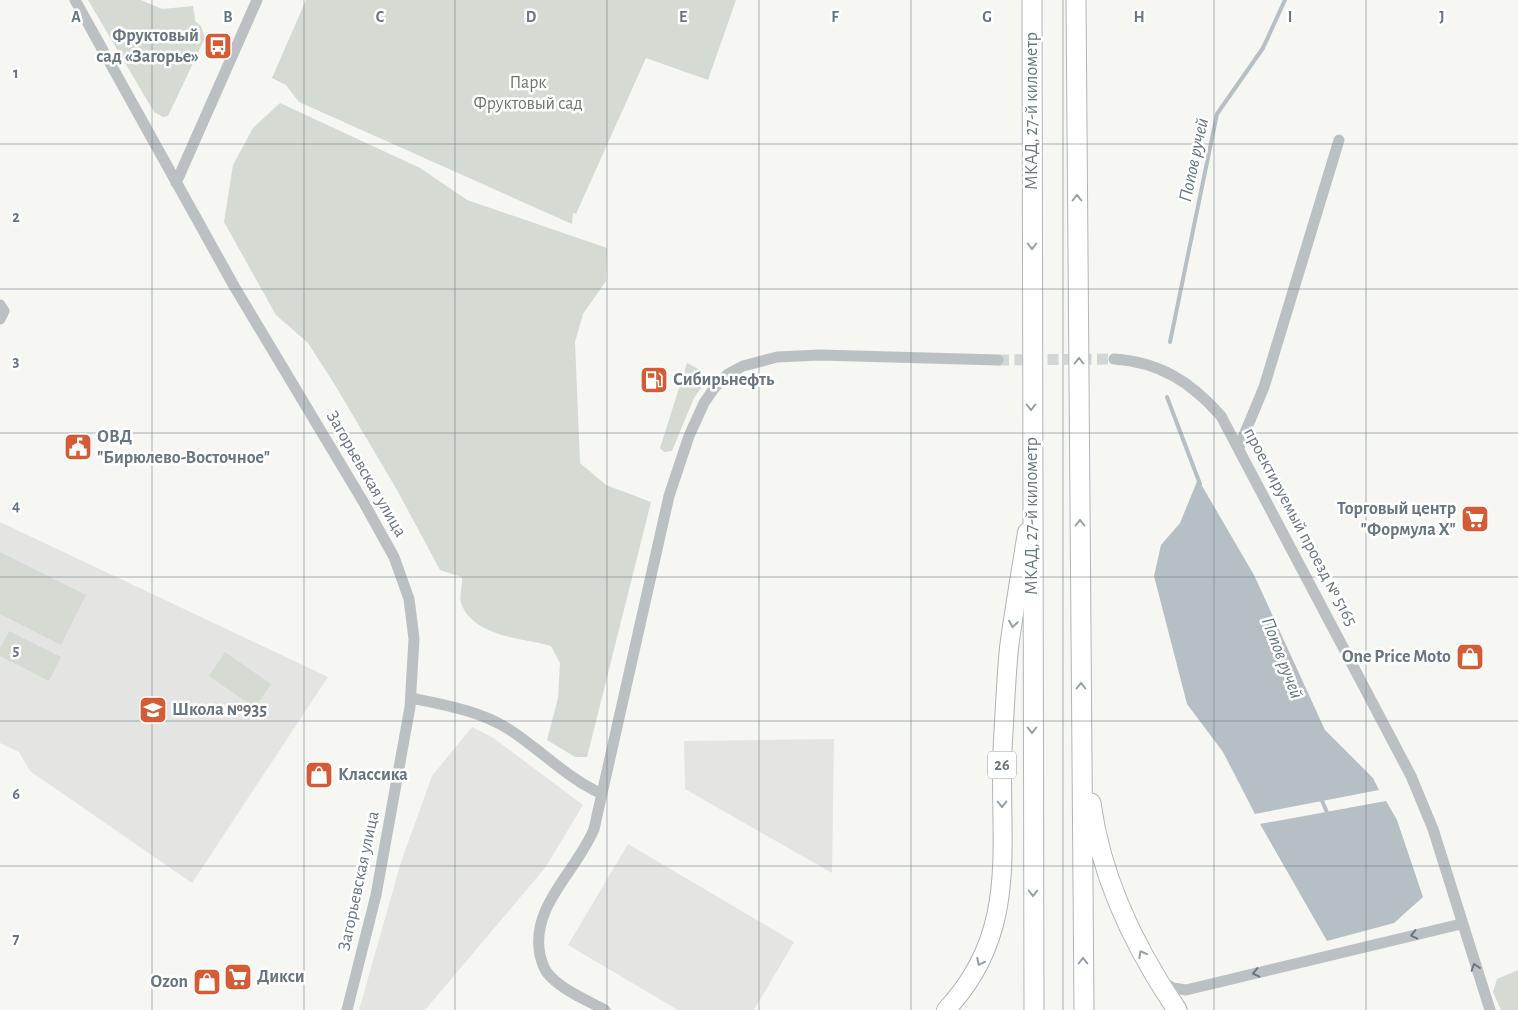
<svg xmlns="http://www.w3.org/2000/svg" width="1518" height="1010" viewBox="0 0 1518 1010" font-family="'Alegreya Sans',sans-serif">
<rect width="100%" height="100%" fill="#f6f6f3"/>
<!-- built -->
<path fill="#e4e5e3" d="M0 522 328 677 192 883 30 771 19 752 0 743Z
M472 727 492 737 583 805 545 868 425 1010H359L401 862 432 776Z
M834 739 832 873 685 789 684 741Z
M628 844 794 942 754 1010H678L568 945Z"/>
<!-- green -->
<path fill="#d5dad3" d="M88 0H141L162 9 193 6 195 21 201 26 205 38 168 116 163 117 154 112Z
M306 0H736L708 80 646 58 576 214 573 213 572 224 299 102 286 85 272 78Z
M280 103 420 168 467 200 607 248 606 281 583 314 575 342 580 463 606 485 651 502 587 757H575L547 740 558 698 560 663 551 646C523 638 473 637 461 603 459 596 463 585 462 577L440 570 397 490 335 385 308 343 276 315 224 222 233 165 253 128Z
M687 363 702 371 706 381 694 398 672 451 664 452 660 448Z
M0 552 86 595 61 645 0 614Z
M9 631 61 657 49 681 0 656V648Z
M225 652 271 684 255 708 209 676Z
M1518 970V1010H1501L1493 992 1497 979Z"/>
<!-- water -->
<path fill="#b6c0c4" d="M1198 479 1254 575 1325 730 1373 778 1379 790 1255 814 1223 752 1187 704 1154 576 1161 545 1180 523Z
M1386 801 1397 820 1423 897 1394 923 1327 941 1260 824Z"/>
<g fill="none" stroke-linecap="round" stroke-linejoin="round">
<!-- stream -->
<path stroke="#b6c0c4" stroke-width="4" d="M1170 342 1217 114 1263 48 1285 0
M1167 397 1200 484
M1321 798 1328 815"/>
<!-- minor-tunnel -->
<path stroke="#d2d6d6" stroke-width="11" stroke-dasharray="11 5.5" stroke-linecap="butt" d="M998 360 1114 359"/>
<defs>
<path id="primary" d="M946 1010C1023 928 997 840 1003 740 1005 709 1006 679 1009 648 1014 610 1021 571 1027 532"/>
<path id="trunk" d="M1032 0 1034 1010
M1076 0 1084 1010
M1091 803C1101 879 1135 948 1177 1010"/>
</defs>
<!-- primary casing -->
<use href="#primary" stroke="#afb4b7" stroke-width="20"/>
<!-- trunk casing -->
<use href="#trunk" stroke="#b1b5b8" stroke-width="21"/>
<!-- minor -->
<path stroke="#bbc0c3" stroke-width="11" d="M75 0 234 286 364 503 394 557 409 599 414 639 410 707 376 895 347 1010
M176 183 257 0
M0 305 4 311 0 319
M1114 359C1160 362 1191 382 1221 416L1411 776 1433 829 1490 1010
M1239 447 1264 387 1339 140
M411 698C445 705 481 711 510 730 541 750 568 779 602 794
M1161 981 1173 988 1186 990 1461 924
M605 1010C587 1000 564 991 550 976 544 970 542 963 540 955 530 906 577 871 594 829L669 496 689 436 704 403 715 387 728 374 743 366 777 357 820 355 998 360"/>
<!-- primary -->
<use href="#primary" stroke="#fff" stroke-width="18"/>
<!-- trunk -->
<use href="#trunk" stroke="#fff" stroke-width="19"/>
</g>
<!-- one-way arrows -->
<defs><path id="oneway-chevron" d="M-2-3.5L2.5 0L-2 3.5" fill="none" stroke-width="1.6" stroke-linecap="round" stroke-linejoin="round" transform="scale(1.25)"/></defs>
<g stroke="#959fa7">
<use href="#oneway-chevron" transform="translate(1077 198) rotate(-90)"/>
<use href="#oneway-chevron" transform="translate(1032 246) rotate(90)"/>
<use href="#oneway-chevron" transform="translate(1079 361) rotate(-90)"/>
<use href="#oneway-chevron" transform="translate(1031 407) rotate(90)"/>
<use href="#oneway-chevron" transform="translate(1080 523) rotate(-90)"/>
<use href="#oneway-chevron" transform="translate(1013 624) rotate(99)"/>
<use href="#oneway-chevron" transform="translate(1081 686) rotate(-90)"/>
<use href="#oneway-chevron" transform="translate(1032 730) rotate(90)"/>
<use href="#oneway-chevron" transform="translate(1002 804) rotate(90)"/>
<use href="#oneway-chevron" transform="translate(1033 893) rotate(90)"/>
<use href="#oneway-chevron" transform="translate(1142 954) rotate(-118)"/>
<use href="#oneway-chevron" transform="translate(1083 961) rotate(-90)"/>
<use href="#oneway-chevron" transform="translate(980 962) rotate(117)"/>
</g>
<g stroke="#687681">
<use href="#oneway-chevron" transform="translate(1414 935) rotate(167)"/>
<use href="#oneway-chevron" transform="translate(1475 967) rotate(-108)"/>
<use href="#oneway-chevron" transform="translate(1256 973) rotate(167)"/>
</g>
<!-- grid -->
<path fill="none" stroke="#687681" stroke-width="1" stroke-opacity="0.55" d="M152 0V1010M304 0V1010M455 0V1010M607 0V1010M759 0V1010M911 0V1010M1063 0V1010M1214 0V1010M1366 0V1010M0 144H1518M0 289H1518M0 433H1518M0 577H1518M0 721H1518M0 866H1518"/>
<!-- icons -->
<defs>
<symbol id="bus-square" viewBox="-11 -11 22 22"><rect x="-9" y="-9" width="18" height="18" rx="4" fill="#d45b35" stroke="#fff"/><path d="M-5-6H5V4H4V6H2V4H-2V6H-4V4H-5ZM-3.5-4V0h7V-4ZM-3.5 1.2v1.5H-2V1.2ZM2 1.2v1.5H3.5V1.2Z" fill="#fff"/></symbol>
<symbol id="fuel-square" viewBox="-11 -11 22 22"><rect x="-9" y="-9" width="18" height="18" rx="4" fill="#d45b35" stroke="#fff"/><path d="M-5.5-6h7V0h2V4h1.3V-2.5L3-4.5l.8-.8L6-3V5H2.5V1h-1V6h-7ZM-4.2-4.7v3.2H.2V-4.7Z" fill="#fff"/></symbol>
<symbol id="civic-square" viewBox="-11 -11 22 22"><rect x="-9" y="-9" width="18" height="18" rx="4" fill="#d45b35" stroke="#fff"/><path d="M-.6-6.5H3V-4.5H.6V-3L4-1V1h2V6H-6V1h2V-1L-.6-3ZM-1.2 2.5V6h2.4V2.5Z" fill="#fff"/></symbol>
<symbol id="supermarket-square" viewBox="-11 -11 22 22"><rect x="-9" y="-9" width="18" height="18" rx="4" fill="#d45b35" stroke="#fff"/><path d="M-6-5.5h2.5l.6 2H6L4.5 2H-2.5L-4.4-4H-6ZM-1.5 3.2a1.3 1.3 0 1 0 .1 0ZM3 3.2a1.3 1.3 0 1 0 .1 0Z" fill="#fff"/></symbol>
<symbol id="shop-square" viewBox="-11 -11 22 22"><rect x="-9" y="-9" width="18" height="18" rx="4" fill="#d45b35" stroke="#fff"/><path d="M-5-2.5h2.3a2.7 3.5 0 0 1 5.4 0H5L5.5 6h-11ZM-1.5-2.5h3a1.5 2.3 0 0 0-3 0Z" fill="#fff"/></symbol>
<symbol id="school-square" viewBox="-11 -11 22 22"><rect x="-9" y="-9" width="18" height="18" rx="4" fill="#d45b35" stroke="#fff"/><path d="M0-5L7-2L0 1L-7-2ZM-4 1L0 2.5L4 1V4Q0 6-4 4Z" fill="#fff"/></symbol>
</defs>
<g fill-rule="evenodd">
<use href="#bus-square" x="202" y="30" width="32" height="32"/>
<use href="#fuel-square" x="638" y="364" width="32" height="32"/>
<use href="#civic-square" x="62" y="431" width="32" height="32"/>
<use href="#supermarket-square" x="1459" y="503" width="32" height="32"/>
<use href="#shop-square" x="1454" y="641" width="32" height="32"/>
<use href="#school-square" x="137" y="694" width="32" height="32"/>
<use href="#shop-square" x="303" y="759" width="32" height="32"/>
<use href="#supermarket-square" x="222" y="961" width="32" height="32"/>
<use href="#shop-square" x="191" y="966" width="32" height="32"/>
</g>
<g text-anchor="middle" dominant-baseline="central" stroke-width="5" stroke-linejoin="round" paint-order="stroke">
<!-- shield labels -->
<rect fill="#fff" stroke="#959fa7" stroke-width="1" x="988" y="751.5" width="28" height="27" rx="4"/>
<g font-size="16" font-weight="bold" fill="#687681">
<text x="1002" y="765">26</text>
</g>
<!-- poi labels -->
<g font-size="18" font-weight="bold" fill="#687681" stroke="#fff" text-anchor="start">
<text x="199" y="36" text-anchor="end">Фруктовый<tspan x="199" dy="21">сад «Загорье»</tspan></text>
<text x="673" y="380">Сибирьнефть</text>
<text x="97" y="437">ОВД<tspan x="97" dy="21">"Бирюлево-Восточное"</tspan></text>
<text x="1456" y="509" text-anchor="end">Торговый центр<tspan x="1456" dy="21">"Формула X"</tspan></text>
<text x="1451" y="657" text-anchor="end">One Price Moto</text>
<text x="172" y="710">Школа №935</text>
<text x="338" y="775">Классика</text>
<text x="257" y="977">Дикси</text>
<text x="188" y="982" text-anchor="end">Ozon</text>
</g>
<!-- park labels -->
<g font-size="18" fill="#6a7966" stroke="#fff">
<text x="528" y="83">Парк<tspan x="528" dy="21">Фруктовый сад</tspan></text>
</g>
<!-- street labels -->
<g font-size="18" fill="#687681" stroke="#fff">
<text transform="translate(1032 111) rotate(-90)">МКАД, 27-й километр</text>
<text transform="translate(366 474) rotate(60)">Загорьевская улица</text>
<text transform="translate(1032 516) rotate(-90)">МКАД, 27-й километр</text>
<text transform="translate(1300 527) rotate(62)">проектируемый проезд № 5165</text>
<text transform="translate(359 881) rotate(-78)">Загорьевская улица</text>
</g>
<!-- water labels -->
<g font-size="19" font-style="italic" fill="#63777e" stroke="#fff">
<text transform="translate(1194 160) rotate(-78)">Попов ручей</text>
<text transform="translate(1282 658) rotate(69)">Попов ручей</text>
</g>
</g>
<g font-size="16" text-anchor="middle" font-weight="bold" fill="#687681" stroke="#fff" stroke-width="5" stroke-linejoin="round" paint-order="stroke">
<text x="76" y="22">A</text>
<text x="228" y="22">B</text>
<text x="380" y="22">C</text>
<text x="531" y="22">D</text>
<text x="683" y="22">E</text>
<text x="835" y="22">F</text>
<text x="987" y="22">G</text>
<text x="1139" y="22">H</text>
<text x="1290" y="22">I</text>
<text x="1442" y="22">J</text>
<text x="16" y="78">1</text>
<text x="16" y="222">2</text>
<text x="16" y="366">3</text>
<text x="16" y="511">4</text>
<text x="16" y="655">5</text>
<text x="16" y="799">6</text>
<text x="16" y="944">7</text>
</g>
</svg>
